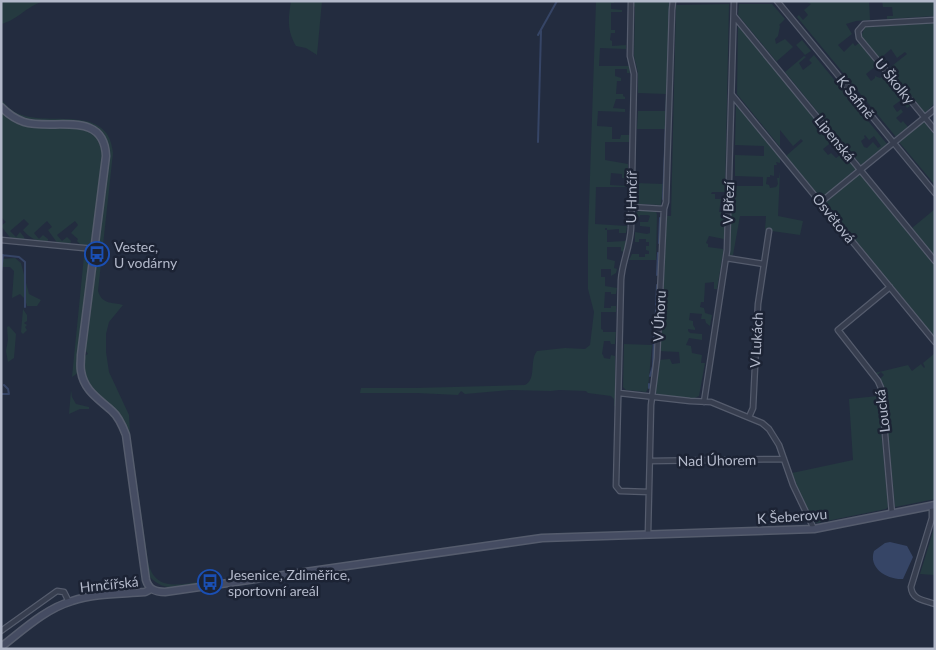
<svg xmlns="http://www.w3.org/2000/svg" width="936" height="650" viewBox="0 0 936 650" font-family="Lato,sans-serif">
<rect width="100%" height="100%" fill="#232c3f"/>
<!-- green -->
<path fill="#253a40" fill-rule="evenodd" d="M1 1H44C25 7 18 20 1 24Z
M291 1H322L317 55 306 48 296 46C287 30 288 20 291 1Z
M596 1H614V3H611V9L622 10V12H611V30H615V33H611L610 40 612 41V46L626 45V49L600 48 599 66H629L630 73H627V69H615V76L621 78V81H617L616 94H623V96L625 97V99H616L613 108 625 109V112L598 111 597 126 612 127V139H620L621 135H629V142H605V160L628 164V178H622V174L611 173 610 185 627 186V187H596L595 224 627 226 626 233H619V229L607 230V228H605V230H607V242L626 241 624 252 621 251V247H607V259L615 261 614 268 617 269 616 273 611 276V269H601V277H605V286L617 288 616 294H611V292H605L604 308H611V306H616V312H601V329L603 330V332H616L615 344H611L610 341H604L602 354 603 355 604 358 610 359 611 355 615 356 616 406H614V399L611 396 588 393 586 391 559 390 551 391 511 390 465 394 461 391 458 395 417 393H360L361 388H415L525 385C537 379 529 361 537 351L565 348 585 349 590 345 594 312 588 289V235Z
M633 1H670L666 129H637L638 111H665L666 94 638 93V73L634 56 635 7 633 6Z
M805 1H869L870 20 856 21 846 24 852 34 838 45 844 52 853 43 855 46 859 43 877 65 866 74 871 81 875 78V76L880 78 885 74 910 106 907 108 901 100 893 106 897 112 901 109 903 112 896 118 901 123 903 121 908 127 896 137 797 17 799 15 803 20 808 15 804 10 811 4Z
M882 1H935V16L887 19V16H893L892 7H883Z
M729 4 725 192H712L711 194H715V199H721L719 212H724V239L709 236 706 243 708 244V247L723 249V253L717 289H714V282L705 283 704 302H701L700 307 704 308 705 313 712 315 710 326 706 323 705 319H701L702 314 690 313 689 320 693 321V325L695 328V330L688 329V331L690 333 702 334V340L689 338 686 345 691 346 692 353 702 355 701 363H705L699 396 692 399 658 395 654 391 658 360 670 359 672 364 680 363 679 352 658 351 659 339 662 338V324H660L661 306H663V303H660L662 291H663L662 289 664 278 666 234 663 233 665 215 667 210V216H671L676 5Z
M739 4H772L785 19 779 25 780 26 778 36 775 39 776 44 785 39 793 47 777 61V62L738 15Z
M935 23V103L925 113 888 69 907 54 905 52 897 58 891 49 882 57 890 64 886 67 861 36 865 27Z
M738 25 833 141 823 149 828 155 831 153 836 158 843 153 856 169 821 198 786 156 803 141 801 139 793 146 780 130V147L737 94Z
M802 40 811 51 805 55 796 45Z
M814 55 887 144 861 165 785 72 804 56 806 57 799 63 803 70 812 63 809 60ZM865 135 869 140 874 136 881 146 878 148 873 142 867 148 864 147 861 141 865 138 864 136Z
M1 99C6 105 11 111 19 114 50 127 109 103 113 153L98 291C102 305 113 302 123 305L109 322 106 334V352L109 372 129 415 130 434 148 562C155 593 181 584 205 581V584C184 587 165 594 149 576L126 428 92 390 84 375V356L88 354 85 350 95 263 98 260 97 256 100 240 98 239C100 219 103 198 105 178 107 168 109 158 108 148 104 108 51 127 26 120 16 117 8 111 1 103Z
M736 104 780 157V163L776 162 777 165H774V176L770 175V177H767L766 184 769 185 770 188 776 187 778 184 777 178H779L780 171 778 216 803 221 800 235 765 230 766 216H740L733 255H730L728 254 730 196H734L735 186H763V177L735 176V155L764 156V146L735 145Z
M1 110 12 120 75 127 89 132 97 138 102 151V165L91 242 87 246H82L77 241 78 239 71 233 78 225 75 221 57 235 62 241 67 237 71 241 70 245 58 244 48 230 52 227 47 221 34 233 39 239 43 235 48 239V243C38 242 29 238 23 230L29 224 24 219 10 231 16 237 20 232 24 237 25 241 12 240 1 226 6 222 1 217Z
M924 122 935 135V185L899 142Z
M860 174 935 265V337L825 203Z
M636 183 663 184 661 205 636 204 634 199Z
M935 209V256L912 228Z
M639 211H656L657 215 656 260H629L632 254H639V257H645V254H649V251L646 250V246H649V242H646V239H639V242H635V232L647 234 650 233V227L640 226V222H648L650 216 648 215H640L639 218H635L636 213Z
M86 255 90 259 78 373 72 377 84 256Z
M15 258 21 263 29 294 41 300 37 306H27L25 299 20 294 12 298 14 271 10 267H1V259Z
M23 309 27 315V321L24 323 27 325 25 327 27 330 23 334 21 332Z
M9 326 16 334 14 358 8 362 6 351 8 340 7 327Z
M624 344 652 345 648 388 646 392 626 390 623 387Z
M935 353V499L895 507 884 388 880 379 884 375 881 372 877 375 875 373 908 365 912 371 921 364 924 368 925 367 923 363Z
M71 390 72 397 76 404 89 407V409H80L69 414Z
M878 396 888 507 886 509 817 523 814 522 804 503 792 473 853 460 849 399Z
M935 525V575L920 574Z"/>
<!-- water -->
<path fill="#364566" d="M890 542 907 546 913 557 903 579C887 580 868 568 874 551L885 543Z"/>
<g fill="none" stroke-linecap="round" stroke-linejoin="round">
<!-- stream -->
<path stroke="#364566" stroke-width="2" d="M538 35 557 1
M668 77 670 1
M538 142 541 31
M663 199 667 99
M659 243 660 218
M1 255 19 257 25 262V307
M1 272 3 255
M657 275 658 253
M655 331 657 285
M650 376 653 366 654 336
M649 384V388
M1 394H9L8 389 4 385"/>
<defs>
<path id="street" d="M631 1 630 56 634 74 631 228C630 248 622 262 621 280L616 486 620 491 649 492
M777 1 935 193
M734 16 935 261
M935 20 864 24 858 31 859 38 935 130
M732 95 935 342
M821 202 935 109
M631 207 664 209
M1 240 94 249
M726 258 764 264
M890 287 838 330 878 381 881 388 892 514
M619 393 690 401 711 402 762 423 769 429 779 445 793 485 814 529
M704 402 727 250 734 1
M749 417 753 408 758 304 769 231
M650 461 784 459
M932 506V518L911 587C912 600 924 600 935 604
M648 534 651 405 657 358 664 209 666 202 672 10 673 1
M1 631 57 591 64 592 69 602"/>
<path id="secondary" d="M1 107C8 114 15 119 24 122 53 131 104 109 106 156L81 355C81 361 80 366 81 371 84 391 99 399 112 411 119 417 123 427 126 435L146 580C149 590 156 592 165 592L542 538 814 529 935 505
M1 647C23 630 45 609 72 601 95 593 121 594 145 592L151 589"/>
</defs>
<!-- street casing -->
<use href="#street" stroke="#555c6d" stroke-width="7"/>
<!-- secondary casing -->
<use href="#secondary" stroke="#555c6d" stroke-width="9"/>
<!-- street -->
<use href="#street" stroke="#373e4f" stroke-width="4.5"/>
<!-- secondary -->
<use href="#secondary" stroke="#454c62" stroke-width="6"/>
</g>
<!-- icons -->
<defs>
<symbol id="bus-ring" viewBox="-11 -11 22 22"><circle r="9.5" fill="#1c2334" stroke="#1a4fb4" stroke-width="1.5"/><path d="M-5-6H5V4H4V6H2V4H-2V6H-4V4H-5ZM-3.5-4V0h7V-4ZM-3.5 1.2v1.5H-2V1.2ZM2 1.2v1.5H3.5V1.2Z" fill="#1a4fb4"/></symbol>
</defs>
<g fill-rule="evenodd">
<use href="#bus-ring" x="83" y="240" width="28" height="28"/>
<use href="#bus-ring" x="196" y="568" width="28" height="28"/>
</g>
<g text-anchor="middle" dominant-baseline="central" stroke-width="5" stroke-linejoin="round" paint-order="stroke">
<!-- street labels -->
<g font-size="14" fill="#b3b9ca" stroke="#1c2334">
<text transform="translate(895 81) rotate(51)">U Školky</text>
<text transform="translate(856 97) rotate(51)">K Safině</text>
<text transform="translate(835 138) rotate(51)">Lipenská</text>
<text transform="translate(631 197) rotate(-89)">U Hrnčíř</text>
<text transform="translate(728 203) rotate(-88)">V Březí</text>
<text transform="translate(834 218) rotate(51)">Osvětová</text>
<text transform="translate(659 316) rotate(-87)">V Úhoru</text>
<text transform="translate(756 340) rotate(-87)">V Lukách</text>
<text transform="translate(882 411) rotate(-97)">Loucká</text>
<text transform="translate(717 460) rotate(-1)">Nad Úhorem</text>
<text transform="translate(792 516) rotate(-4)">K Šeberovu</text>
<text transform="translate(109 584) rotate(-6)">Hrnčířská</text>
</g>
<!-- poi labels -->
<g font-size="14" fill="#b3b9ca" stroke="#1c2334" text-anchor="start">
<text x="114" y="246">Vestec,<tspan x="114" dy="16">U vodárny</tspan></text>
<text x="228" y="574">Jesenice, Zdiměřice,<tspan x="228" dy="16">sportovní areál</tspan></text>
</g>
</g>
<!-- border -->
<rect width="936" height="650" fill="none" stroke="#b3b9ca" stroke-width="5"/>
</svg>
